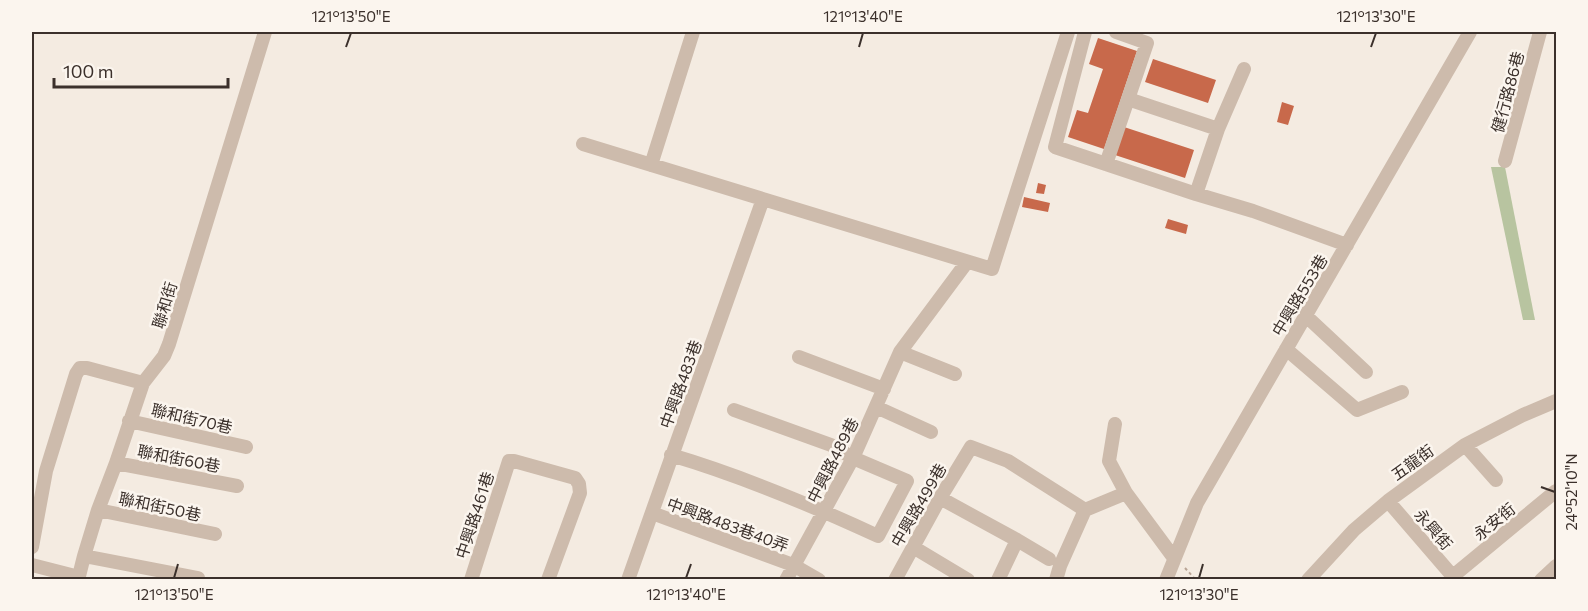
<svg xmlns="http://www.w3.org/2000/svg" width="1588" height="611" viewBox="0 0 1588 611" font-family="Commissioner,'Noto Sans TC',sans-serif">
<rect width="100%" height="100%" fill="#f4ebe1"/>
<!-- green -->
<path fill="#b8c4a0" d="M1491 167H1505L1535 320H1523Z"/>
<!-- building -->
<path fill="#c8694b" d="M1098 38 1137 51 1104 149 1068 137 1077 110 1088 113 1103 69 1089 64Z
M1153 59 1216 80 1208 103 1145 82Z
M1282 102 1294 106 1288 125 1277 122Z
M1124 127 1194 150 1185 178 1115 155Z
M1038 183 1046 185 1044 194 1036 193Z
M1024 197 1050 203 1048 212 1022 207Z
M1168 219 1188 225 1186 234 1165 228Z"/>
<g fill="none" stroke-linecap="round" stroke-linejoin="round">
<!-- path -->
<path stroke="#b9a596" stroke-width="2" stroke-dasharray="3 3" stroke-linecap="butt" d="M1185 568 1196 580"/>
<!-- minor -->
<path stroke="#cdbbac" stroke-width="14" d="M1085 32 1055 147 1196 194 1253 211 1347 245
M1128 99 1218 129 1196 194
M1218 129 1244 69
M583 144 992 269 1068 32
M1505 161 1540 32
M1106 164 1147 43 1116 32
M651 165 693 32
M1305 315 1366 372
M1286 349 1357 410 1402 392
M900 352 955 374
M799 357 884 389
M876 407 931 432
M129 421 246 447
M1115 424 1109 461 1126 493 1174 558
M1465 445 1496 480
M671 455C742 476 811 505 878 536L907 481 853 458 831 445 734 410
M116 463 237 486
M940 498 1017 540 1049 559
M1388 501 1456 580
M98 510 215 534
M652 513 793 565 819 580
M32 547 46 471 76 374 80 368H87L143 383
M913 547 968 580
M84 556 198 578
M32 565 79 577
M1453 576 1556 491
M78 580 84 556 98 510 116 463 143 383 164 356 169 344 265 32
M471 580 509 461H514L575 478 579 484 580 493 548 580
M628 580 763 199
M786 580 853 458 900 352 967 262
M895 580 940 498 971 447 1008 461 1085 510
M998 580 1017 540
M1056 580 1060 566 1085 510 1126 493
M1166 580 1197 503 1470 32
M1308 580 1354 530 1388 501 1465 445 1523 415 1556 401
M1541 580 1556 566"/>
</g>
<!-- ticks -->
<path fill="none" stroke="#3b302b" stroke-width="2" d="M346 47 351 33M859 47 863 33M1371 47 1376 33M1541 487 1555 492M174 578 178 564M686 578 691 564M1199 578 1203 564"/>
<g text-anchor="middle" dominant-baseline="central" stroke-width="5" stroke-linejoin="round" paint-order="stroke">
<!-- street labels -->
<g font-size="16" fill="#3b302b" stroke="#fbf5ee">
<text transform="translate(1507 92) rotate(-75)">健行路86巷</text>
<text transform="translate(1299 295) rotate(-59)">中興路553巷</text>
<text transform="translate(164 305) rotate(-73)">聯和街</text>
<text transform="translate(680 384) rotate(-70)">中興路483巷</text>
<text transform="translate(192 418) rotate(13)">聯和街70巷</text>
<text transform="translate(179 458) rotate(11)">聯和街60巷</text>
<text transform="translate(832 460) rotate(-63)">中興路489巷</text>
<text transform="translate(1412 462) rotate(-36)">五龍街</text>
<text transform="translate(918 505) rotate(-60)">中興路499巷</text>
<text transform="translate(160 506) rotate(12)">聯和街50巷</text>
<text transform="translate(474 515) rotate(-72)">中興路461巷</text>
<text transform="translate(1494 521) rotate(-39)">永安街</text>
<text transform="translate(728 524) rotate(20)">中興路483巷40弄</text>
<text transform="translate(1434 529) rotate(49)">永興街</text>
</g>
</g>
<!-- border -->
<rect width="1588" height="611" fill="none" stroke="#fbf5ee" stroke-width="66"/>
<!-- scale -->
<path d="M54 78v9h174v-9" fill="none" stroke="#3b302b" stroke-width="3"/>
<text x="63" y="78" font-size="18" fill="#3b302b" stroke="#fbf5ee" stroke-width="4.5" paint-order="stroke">100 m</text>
<rect x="33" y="33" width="1522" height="545" fill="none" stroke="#3b302b" stroke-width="2"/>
<g font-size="15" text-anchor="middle" fill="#3b302b">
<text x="351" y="22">121°13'50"E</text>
<text x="863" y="22">121°13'40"E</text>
<text x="1376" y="22">121°13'30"E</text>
<text transform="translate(1572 492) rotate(-90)" y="5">24°52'10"N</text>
<text x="174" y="600">121°13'50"E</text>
<text x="686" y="600">121°13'40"E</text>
<text x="1199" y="600">121°13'30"E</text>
</g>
</svg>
